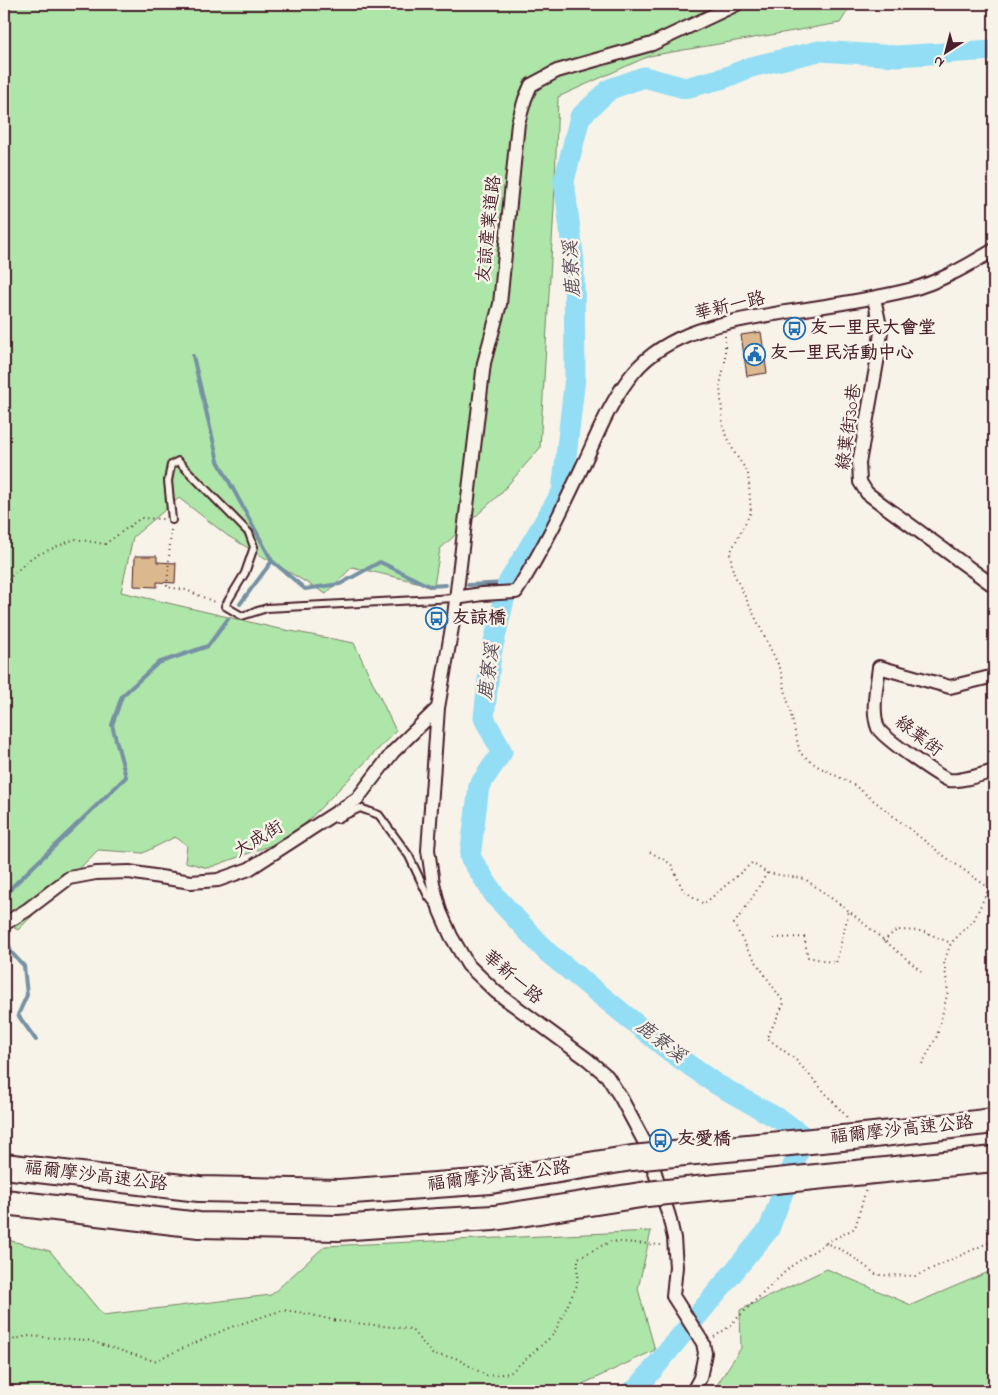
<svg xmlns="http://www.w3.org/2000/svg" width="998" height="1395" viewBox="0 0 998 1395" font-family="'Indie Flower','LXGW WenKai TC',sans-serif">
<rect width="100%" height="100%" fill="#f7f3e8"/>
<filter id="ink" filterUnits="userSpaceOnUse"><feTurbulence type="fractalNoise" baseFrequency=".02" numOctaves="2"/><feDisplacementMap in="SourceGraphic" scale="10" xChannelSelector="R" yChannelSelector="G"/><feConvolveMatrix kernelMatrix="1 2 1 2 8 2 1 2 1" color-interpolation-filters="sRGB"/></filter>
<g filter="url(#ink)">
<!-- green -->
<path fill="#aee5a8" stroke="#7c826a" d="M4 4H852L840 23 649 56 558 97 554 208 540 448 500 494 440 549 434 586 352 567 326 594 228 536 179 498 133 537 121 592 275 628 354 643 396 731 291 838 208 868 185 862 187 845 175 837 143 853 98 850 18 930 4 922Z
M651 1231 638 1289 655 1350 568 1391H4V1239L50 1251 103 1315 271 1295 325 1246Z
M827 1269 911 1305 991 1271 994 1272V1391H713L741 1348 740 1310Z"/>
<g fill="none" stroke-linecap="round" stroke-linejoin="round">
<!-- stream -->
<path stroke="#7691a4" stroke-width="4" d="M193 356 218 461 272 561
M468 585 508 583
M240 604 272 561 305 589 340 584 380 562 429 586 446 585
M4 901 12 887 126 777 112 725 122 696 158 663 208 646 228 619
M5 933 11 952 24 966 27 995 18 1015 36 1040"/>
<!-- river -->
<path stroke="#93ddf5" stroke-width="21" d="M632 1391 636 1390 769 1229 804 1137 784 1122 716 1084 672 1053 547 952 495 896 470 857 479 786 502 752 484 718 491 654 508 583 562 492 575 377 574 262 564 181 580 117 610 89 644 77 685 88 724 78 751 67 819 51 896 56 994 50"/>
</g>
<!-- building -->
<path fill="#dbb88d" stroke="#4a1f2b" d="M761 332 767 373 747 376 741 335Z
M135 556H157V562L176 563 175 583 157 582V587L134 586Z"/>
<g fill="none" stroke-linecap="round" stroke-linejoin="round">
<defs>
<path id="lane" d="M172 520 168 481 171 465 178 461 249 533 254 547 245 573 225 606 242 616 267 608 455 598
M337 819 360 808 379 815 409 856 428 896 435 905"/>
<path id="street" d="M874 298 881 331 878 357 859 463 860 482 867 493 883 505 994 586
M455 598 482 594 516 592C543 550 564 506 585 461 599 431 612 398 634 372 671 328 733 321 786 312 827 306 868 300 909 290 940 282 967 266 994 250
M994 676 950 687 879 667C877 686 871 710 878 728 882 737 939 777 949 780 961 782 983 774 994 771
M4 924 27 910 69 878 96 873 129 872 191 882 218 880 249 869 357 799 393 752 438 708
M693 1391 700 1378 705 1353 703 1343 673 1296 676 1267 674 1238 669 1216 646 1145 621 1098 607 1076 587 1059 496 992 468 965 451 936 440 911 433 883 428 850 438 708 454 616 484 363 500 304 518 123 525 99 531 85 557 71 652 44 737 4"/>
<path id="highway" d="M4 1166 199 1189 339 1192 380 1189
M4 1202 199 1225 338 1228 439 1221"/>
</defs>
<!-- lane casing -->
<use href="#lane" stroke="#4a1f2b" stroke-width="10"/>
<!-- street casing -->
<use href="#street" stroke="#4a1f2b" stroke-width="16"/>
<!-- highway casing -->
<use href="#highway" stroke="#4a1f2b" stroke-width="28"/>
<!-- path -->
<path stroke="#4a1f2b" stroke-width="2" stroke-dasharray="1 4" stroke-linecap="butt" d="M725 336V362L720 385 723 427 734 452 748 473 751 512 730 553 733 572 780 668 800 753 817 766 854 785 940 853 989 888 974 920 951 943 944 962 948 991 937 1036 921 1066
M171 530 167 587 186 590 217 603
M4 583 32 557 75 539 105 544 141 518 164 519
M650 852 671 864 683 890 704 904 752 863 767 873 805 879 849 911 921 971
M767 873 752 898 734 924 748 950 784 1003 767 1038 795 1059 846 1116 848 1121
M774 938 804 937 808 957 836 963 849 911
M883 941 897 930 922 931 951 943
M826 1243 855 1228 866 1189
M714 1337 726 1329 790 1267 826 1243 846 1252 877 1275 916 1276 994 1240
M4 1342 27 1336 87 1340 154 1361 231 1327 283 1310 304 1313 337 1321 411 1329 433 1355 454 1357 487 1376 510 1373 554 1334 577 1285 578 1258 611 1241 660 1245 663 1244"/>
<!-- lane -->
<use href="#lane" stroke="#f7f3e8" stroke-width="6"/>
<!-- street -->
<use href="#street" stroke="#f7f3e8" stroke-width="12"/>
<!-- highway -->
<use href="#highway" stroke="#f7f3e8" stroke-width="24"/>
<defs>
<path id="highway-bridge" d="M380 1189 491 1181 632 1158 874 1135 994 1121
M439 1221 494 1218 647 1194 994 1159"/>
</defs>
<!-- highway-bridge casing -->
<use href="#highway-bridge" stroke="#4a1f2b" stroke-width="28" stroke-linecap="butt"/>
<!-- highway-bridge -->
<use href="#highway-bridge" stroke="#f7f3e8" stroke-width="24"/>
</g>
</g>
<!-- icons -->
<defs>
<symbol id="bus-ring" viewBox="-11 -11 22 22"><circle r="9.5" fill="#f7f3e8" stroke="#1f6fb2" stroke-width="1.5"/><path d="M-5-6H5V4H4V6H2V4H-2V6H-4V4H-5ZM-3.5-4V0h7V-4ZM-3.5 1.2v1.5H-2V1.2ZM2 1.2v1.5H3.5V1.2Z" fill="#1f6fb2"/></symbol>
<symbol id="civic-ring" viewBox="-11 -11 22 22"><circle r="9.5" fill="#f7f3e8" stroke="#1f6fb2" stroke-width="1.5"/><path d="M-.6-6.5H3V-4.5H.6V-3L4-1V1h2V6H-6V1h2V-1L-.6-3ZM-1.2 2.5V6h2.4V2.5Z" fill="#1f6fb2"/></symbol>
</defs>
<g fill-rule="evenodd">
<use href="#bus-ring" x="782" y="316" width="25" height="25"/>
<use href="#civic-ring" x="742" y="342" width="25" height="25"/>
<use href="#bus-ring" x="424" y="606" width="25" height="25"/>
<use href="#bus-ring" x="648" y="1128" width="25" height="25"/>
</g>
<g text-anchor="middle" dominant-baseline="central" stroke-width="5" stroke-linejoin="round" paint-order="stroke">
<!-- street labels -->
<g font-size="18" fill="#4a1f2b" stroke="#f7f3e8">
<text transform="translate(490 229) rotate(-84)">友諒產業道路</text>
<text transform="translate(730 307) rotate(-13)">華新一路</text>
<text transform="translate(850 427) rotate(-82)">綠葉街30巷</text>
<text transform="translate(918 737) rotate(38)">綠葉街</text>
<text transform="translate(259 840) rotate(-31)">大成街</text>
<text transform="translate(512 978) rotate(41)">華新一路</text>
<text transform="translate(902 1131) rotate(-6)">福爾摩沙高速公路</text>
<text transform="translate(96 1177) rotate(7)">福爾摩沙高速公路</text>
<text transform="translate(499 1177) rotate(-7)">福爾摩沙高速公路</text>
</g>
<!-- poi labels -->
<g font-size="18" font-weight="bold" fill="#4a1f2b" stroke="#f7f3e8" text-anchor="start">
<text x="810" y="329">友一里民大會堂</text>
<text x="770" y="354">友一里民活動中心</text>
<text x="452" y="619">友諒橋</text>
<text x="677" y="1140">友愛橋</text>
</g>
<!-- water labels -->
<g font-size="19" font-style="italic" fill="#5c4e5e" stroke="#f7f3e8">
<text transform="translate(573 269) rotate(-93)">鹿寮溪</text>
<text transform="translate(490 672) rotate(-82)">鹿寮溪</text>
<text transform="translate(660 1042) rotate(38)">鹿寮溪</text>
</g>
</g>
<!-- margin -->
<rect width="998" height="1395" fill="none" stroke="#f7f3e8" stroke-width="20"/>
<rect x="10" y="10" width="978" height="1375" fill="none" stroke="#4a1f2b" stroke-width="2" filter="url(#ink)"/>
<!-- north arrow -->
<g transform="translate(946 52) rotate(216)" stroke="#f7f3e8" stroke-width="4" paint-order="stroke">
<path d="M0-4L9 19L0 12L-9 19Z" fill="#4a1f2b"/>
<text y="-8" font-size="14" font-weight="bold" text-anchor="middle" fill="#4a1f2b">N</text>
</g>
</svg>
